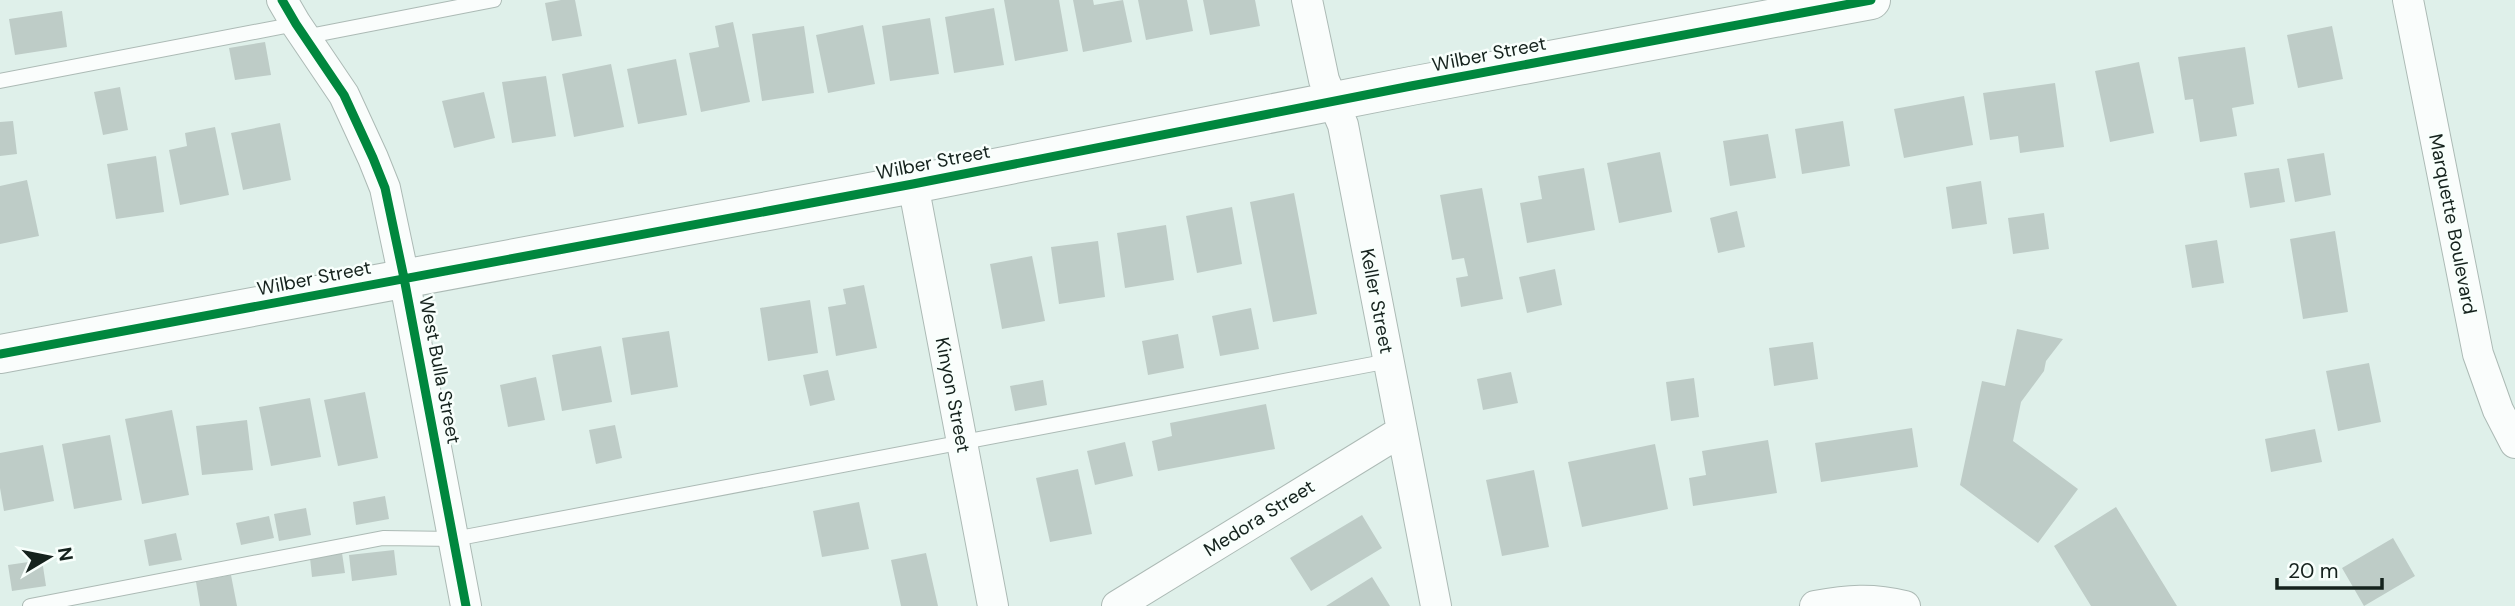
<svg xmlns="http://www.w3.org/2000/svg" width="2515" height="606" viewBox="0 0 2515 606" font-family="'DM Sans',sans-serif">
<rect width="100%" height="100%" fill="#dff0ea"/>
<!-- building -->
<path fill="#beccc7" d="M561 0H575L582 36 552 41 545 3Z
M1004 0H1059L1068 51 1015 61Z
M1073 0H1093L1094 5 1123 0 1132 42 1083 52Z
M1138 0H1187L1193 31 1146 40Z
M1203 0H1255L1260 26 1210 35Z
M994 8 1004 65 954 73 945 17Z
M62 11 67 47 15 55 9 19Z
M930 18 939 74 890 81 882 26Z
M733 22 750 102 701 112 689 53 719 47 715 26Z
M863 25 875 84 828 93 816 35Z
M804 26 814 93 762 101 752 34Z
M2332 26 2343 79 2298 88 2287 35Z
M265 42 271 75 235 80 229 48Z
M2245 47 2254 104 2232 108 2237 136 2200 142 2193 99 2185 100 2178 57Z
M676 59 687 115 638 124 627 69Z
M2139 62 2154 133 2110 142 2095 71Z
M611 64 624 127 574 137 562 74Z
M546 76 556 136 512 143 502 82Z
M2055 83 2064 147 2020 153 2018 136 1990 140 1983 93Z
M120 87 128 130 103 135 94 92Z
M484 92 495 138 454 148 442 101Z
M1964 96 1973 145 1904 158 1894 109Z
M13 121 17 154 0 156V122Z
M1843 121 1850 166 1802 174 1795 129Z
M280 123 291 180 243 190 231 133Z
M215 127 229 195 180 205 169 150 187 146 185 133Z
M1768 134 1776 178 1730 186 1723 141Z
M1660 152 1672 212 1619 223 1607 163Z
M2324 153 2331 195 2295 202 2287 159Z
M156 156 164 212 116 219 107 164Z
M1584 168 1595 230 1527 243 1520 203 1542 199 1538 176Z
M2279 168 2285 202 2250 208 2244 173Z
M27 180 39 236 0 244V186Z
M1981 181 1987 224 1952 229 1946 187Z
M1482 188 1503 299 1461 307 1456 278 1468 276 1464 258 1452 260 1440 195Z
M1294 193 1317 314 1273 322 1250 202Z
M1232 207 1242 264 1197 273 1186 216Z
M1737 211 1745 247 1718 253 1710 218Z
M2044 213 2049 249 2013 254 2008 218Z
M1166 225 1174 280 1125 288 1117 233Z
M2335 231 2348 312 2303 319 2290 239Z
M2217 240 2224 283 2192 288 2185 245Z
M1098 241 1105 297 1059 304 1051 247Z
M1032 256 1045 321 1002 329 990 264Z
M1555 269 1562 305 1527 313 1519 277Z
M864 285 877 348 836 356 828 307 846 304 843 289Z
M810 300 818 353 768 361 760 308Z
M1251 308 1259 349 1220 356 1212 316Z
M2017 329 2063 339 2046 361 2044 371 2021 402 2013 441 2078 489 2038 543 1960 485 1982 381 2005 386Z
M669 331 678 387 631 395 622 338Z
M1178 334 1184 368 1148 375 1142 341Z
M1813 342 1818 379 1774 386 1769 348Z
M601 346 612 402 562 411 552 355Z
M2369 363 2381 422 2338 431 2326 371Z
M828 370 835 400 810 406 803 375Z
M1511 372 1518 403 1483 410 1477 379Z
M536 377 545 420 508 427 500 385Z
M1694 378 1699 417 1671 421 1666 382Z
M1043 380 1047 405 1015 411 1010 386Z
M365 392 378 458 338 466 324 400Z
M310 398 321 457 271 466 259 407Z
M1266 404 1275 449 1158 471 1152 441 1172 436 1170 423Z
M172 410 189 495 142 504 125 419Z
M247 420 253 470 202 475 196 426Z
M615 425 622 458 596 464 589 430Z
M1912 428 1918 467 1821 482 1815 443Z
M2315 429 2322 462 2271 472 2265 439Z
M110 435 122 500 74 509 62 444Z
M1768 440 1777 493 1693 506 1689 478 1706 475 1702 451Z
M1125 442 1133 476 1095 485 1087 451Z
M1655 444 1668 509 1582 527 1568 462Z
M43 445 54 501 4 511 0 488V453Z
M1078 469 1092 534 1050 542 1036 478Z
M1534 470 1549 547 1502 556 1486 480Z
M385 496 389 519 356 525 353 502Z
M859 502 869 549 822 557 813 511Z
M2116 507 2177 606H2091L2054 546Z
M306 508 311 535 279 541 274 514Z
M1362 515 1382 548 1311 591 1290 558Z
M269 516 274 538 241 545 236 523Z
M176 533 182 560 149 566 144 540Z
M2393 538 2415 576 2364 606 2342 568Z
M394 550 397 575 352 581 349 555Z
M342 553 345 573 312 577 310 558Z
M926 553 938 606H901L891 560Z
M42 560 46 586 12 591 8 565Z
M231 575 237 606H200L196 582Z
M1372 577 1390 606H1326Z"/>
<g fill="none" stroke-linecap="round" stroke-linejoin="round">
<defs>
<path id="lane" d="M304 37 494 0
M0 81 296 24
M30 606 383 538 454 539 1389 361"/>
<path id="street" d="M282 0 296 24 344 95 373 158 385 188 404 278 466 606
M1307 0 1324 80 1343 125 1436 606
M2408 0 2478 354 2498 410 2515 443
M913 184 993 606
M1117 606 1402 431
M1815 606C1848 600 1872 598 1905 606"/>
<path id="secondary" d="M0 354 913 184 1411 86 1871 0"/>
</defs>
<!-- lane casing -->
<use href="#lane" stroke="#acbab5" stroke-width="16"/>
<!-- street casing -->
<use href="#street" stroke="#acbab5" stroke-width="32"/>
<!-- secondary casing -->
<use href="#secondary" stroke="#acbab5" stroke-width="40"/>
<!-- lane -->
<use href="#lane" stroke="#fafdfc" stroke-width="14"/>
<!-- street -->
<use href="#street" stroke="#fafdfc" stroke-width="30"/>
<!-- secondary -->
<use href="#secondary" stroke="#fafdfc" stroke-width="38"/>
<defs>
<path id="cycleway" d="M282 0 296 24 344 95 373 158 385 188 404 278 466 606
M0 354 913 184 1411 86 1871 0"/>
</defs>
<!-- cycleway casing -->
<use href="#cycleway" stroke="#f8fffc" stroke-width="13"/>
<!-- cycleway -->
<use href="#cycleway" stroke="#00873e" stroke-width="9"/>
</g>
<g text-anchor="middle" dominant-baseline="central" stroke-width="5" stroke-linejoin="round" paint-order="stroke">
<!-- street labels -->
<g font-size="19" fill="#15221d" stroke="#f8fffc">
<text transform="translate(1489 54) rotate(-11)">Wilber Street</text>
<text transform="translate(933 162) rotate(-11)">Wilber Street</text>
<text transform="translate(2453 224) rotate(79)">Marquette Boulevard</text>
<text transform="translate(314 278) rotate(-11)">Wilber Street</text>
<text transform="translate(1377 301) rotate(79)">Keller Street</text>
<text transform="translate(440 370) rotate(79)">West Bulla Street</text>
<text transform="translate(953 395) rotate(79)">Kinyon Street</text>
<text transform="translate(1259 518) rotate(-32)">Medora Street</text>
</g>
</g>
<!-- north arrow -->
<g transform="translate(49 557) rotate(80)" stroke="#f8fffc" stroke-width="5" paint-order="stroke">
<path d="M0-5L12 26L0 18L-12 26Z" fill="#15221d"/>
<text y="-10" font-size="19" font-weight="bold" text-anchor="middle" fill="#15221d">N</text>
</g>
<!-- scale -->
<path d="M2277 578v10h105v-10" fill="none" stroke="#15221d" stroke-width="3.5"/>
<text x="2288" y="578" font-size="21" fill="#15221d" stroke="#f8fffc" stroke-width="5" paint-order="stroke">20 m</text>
</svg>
